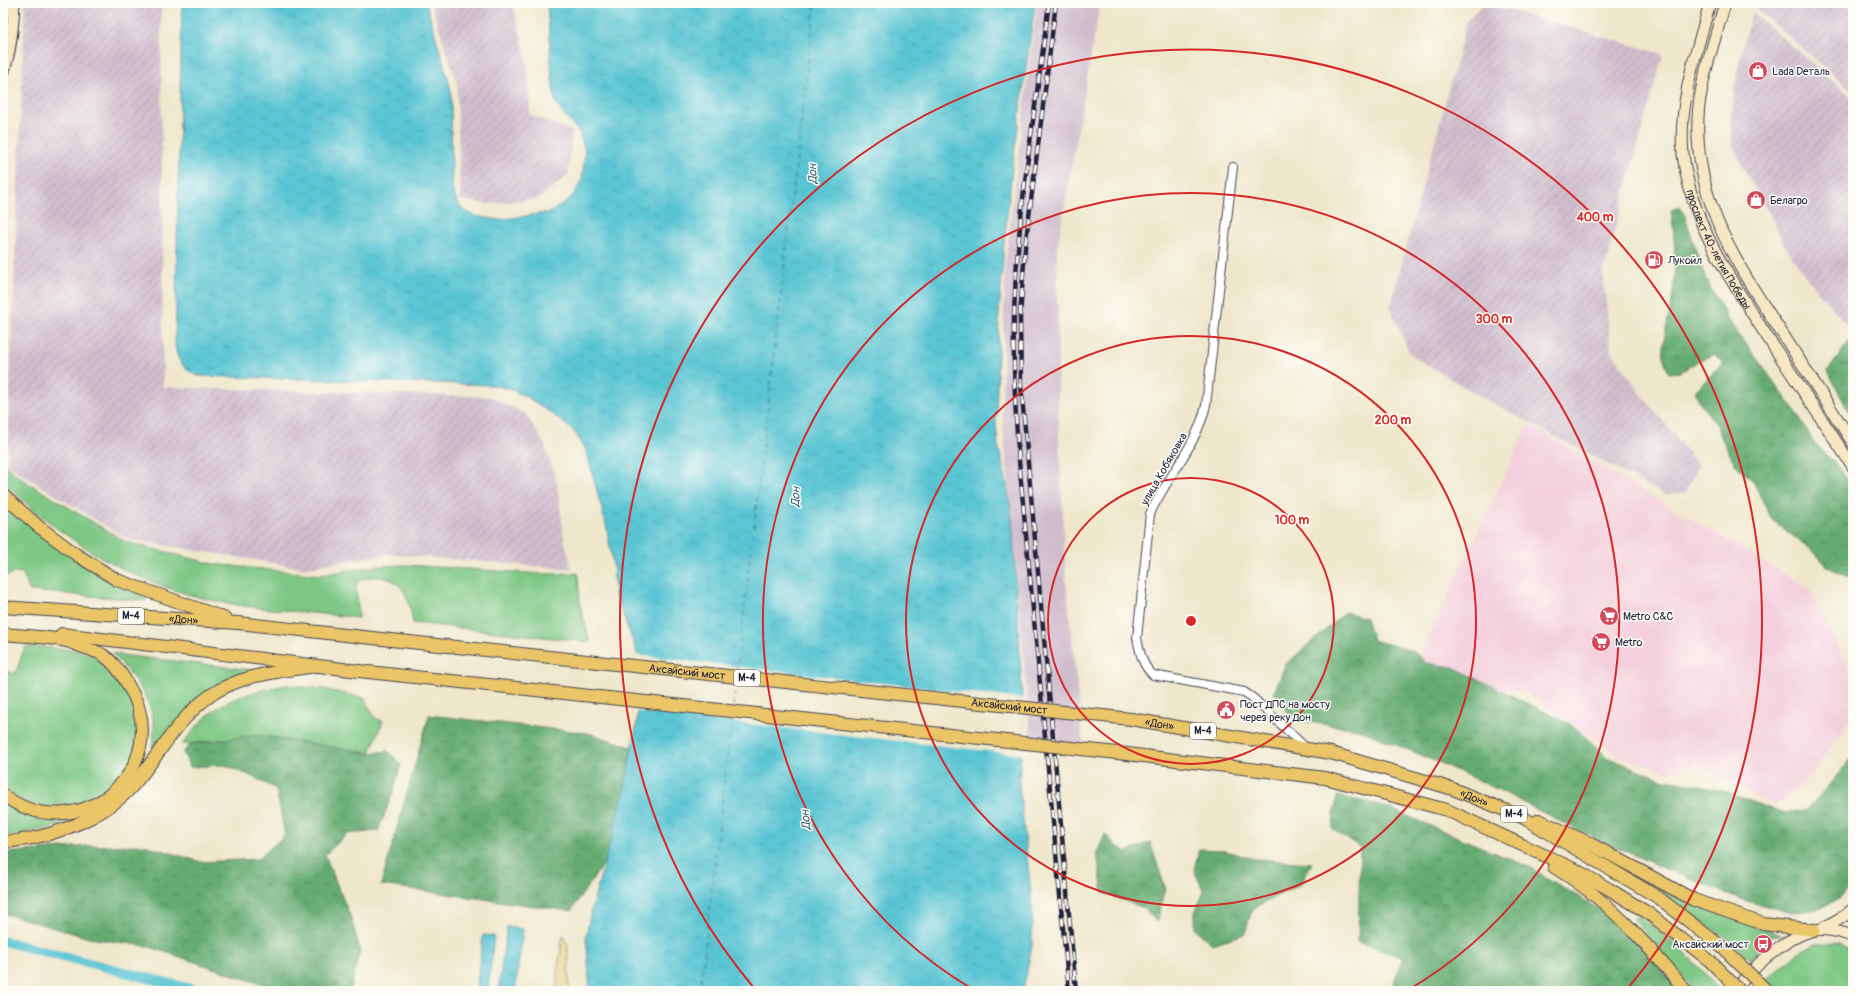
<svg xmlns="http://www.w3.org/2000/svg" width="1856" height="994" viewBox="0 0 1856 994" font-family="Pangolin,sans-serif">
<defs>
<pattern id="industrial-furrows" width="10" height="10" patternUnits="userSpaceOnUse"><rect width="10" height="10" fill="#d0bdcc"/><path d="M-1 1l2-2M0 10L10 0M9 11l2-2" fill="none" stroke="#b2a2b0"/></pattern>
<pattern id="forest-crowns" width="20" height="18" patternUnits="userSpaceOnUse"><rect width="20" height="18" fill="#66ac72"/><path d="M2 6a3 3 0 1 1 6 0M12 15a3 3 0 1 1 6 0" fill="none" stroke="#548c5f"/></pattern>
<pattern id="sand-dots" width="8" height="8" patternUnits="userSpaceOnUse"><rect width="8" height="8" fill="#eeda9e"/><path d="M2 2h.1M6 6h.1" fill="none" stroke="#ccbb89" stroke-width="1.8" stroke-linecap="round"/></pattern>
<pattern id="water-ripples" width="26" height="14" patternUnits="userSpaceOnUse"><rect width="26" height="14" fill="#5ac5d3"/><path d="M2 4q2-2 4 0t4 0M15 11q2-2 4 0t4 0" fill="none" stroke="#4ea9b6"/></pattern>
</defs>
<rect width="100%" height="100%" fill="#fdfcf7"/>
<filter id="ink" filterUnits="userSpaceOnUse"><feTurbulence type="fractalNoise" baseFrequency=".025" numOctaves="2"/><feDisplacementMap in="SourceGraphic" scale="8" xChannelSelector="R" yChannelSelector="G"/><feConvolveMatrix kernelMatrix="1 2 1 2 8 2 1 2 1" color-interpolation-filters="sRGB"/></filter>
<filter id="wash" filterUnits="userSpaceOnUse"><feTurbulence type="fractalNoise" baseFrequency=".012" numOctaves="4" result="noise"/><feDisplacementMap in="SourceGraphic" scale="16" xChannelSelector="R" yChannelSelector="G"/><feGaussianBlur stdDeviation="0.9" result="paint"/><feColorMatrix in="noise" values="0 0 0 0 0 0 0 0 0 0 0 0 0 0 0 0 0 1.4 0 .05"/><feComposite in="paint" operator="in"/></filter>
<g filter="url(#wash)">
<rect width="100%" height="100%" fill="#efe7cb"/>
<!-- built -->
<path fill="#f4cfdc" d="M1529 424 1810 589 1853 677V716L1810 777 1775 807 1697 764 1669 772 1622 757 1525 692 1409 677Z"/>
<!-- industrial -->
<path fill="url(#industrial-furrows)" d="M25 3H161L163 387 490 397 526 414 545 446 557 483 564 538 572 569 387 554 303 568 127 539 7 465Z
M431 3H512L517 19 528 68 530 115 572 131 568 175 538 199 488 204 460 200 457 84Z
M1484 3 1663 54 1603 273 1611 350 1641 394 1699 466 1685 493 1665 495 1474 393 1410 354 1390 308 1467 21Z
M1755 3H1853V91L1754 7Z
M1752 12 1853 98V328L1851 330 1811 284 1783 243 1776 226 1741 163 1732 143 1731 118 1738 66Z"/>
<!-- railway -->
<path fill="#d0bdcc" d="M1037 3H1100L1057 250 1058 414 1066 580 1083 745 1031 740 1002 413 1005 264Z"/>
<!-- grass -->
<path fill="#7ec784" stroke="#507460" d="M3 464 23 480 126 542 213 564 319 575 376 566 407 565 542 574 578 573 580 605 590 642 413 623C409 602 406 579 379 577 370 577 364 578 356 583L359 618C315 612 270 611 226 603 140 588 63 542 3 481Z
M3 502 122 588 146 597V601L30 591 22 572 13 573 3 578Z
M25 647C45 647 85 648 102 660 114 669 121 683 128 697 131 704 136 712 137 719 147 791 55 837 3 787V669L15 674Z
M112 653 129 656 262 671 210 693 157 749 152 747C153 740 154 732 154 725 151 696 131 674 112 653Z
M287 685 323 689 364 698 375 718 383 721 370 753 256 735 191 744H182C194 730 206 714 222 705 242 694 265 689 287 685Z
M3 801C27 820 52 818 81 818L48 829 3 836Z
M1644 880 1705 909 1781 934 1770 936 1757 946V953L1751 960 1730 940 1645 884Z
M1632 917H1640L1682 950 1717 986 1716 991H1695Z
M1839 943 1853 952V991H1753L1794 956 1816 944Z"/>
<!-- forest -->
<path fill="url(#forest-crowns)" stroke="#446756" d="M1680 207 1685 216 1705 278 1729 321 1799 416 1813 441 1837 465 1853 488V578H1849L1828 567 1813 551 1772 520 1753 481 1735 464 1723 441 1717 425 1700 403 1695 391 1723 363 1715 355 1698 361 1681 372 1669 373C1656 349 1670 319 1673 294 1676 266 1675 238 1671 210Z
M1853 336V420L1828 371Z
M1346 612 1366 618 1373 640 1413 651 1426 663 1453 667 1572 725 1609 758 1664 780 1696 785 1726 792 1782 813 1807 810 1853 757V883L1839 899 1814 910 1789 912 1743 900 1661 867 1575 829 1501 791 1440 763 1358 729 1303 721 1287 712 1274 693 1285 665Z
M429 715 588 733 632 747 624 793 606 860 571 911 381 885Z
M256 735 370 753 388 751 401 765 393 793 378 831 347 834 325 855 351 918 360 950 350 991H305L258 983 147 946 89 938 3 913V853L86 846 144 845 201 862 258 859 285 835 276 789 249 775 224 765 190 767 183 752 191 744Z
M1337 796 1381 805 1529 867 1599 909 1648 953 1679 991H1390L1404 958 1358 942 1360 847 1332 829Z
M1105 834 1116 846 1127 852 1150 842 1165 887 1157 923 1144 908 1103 893 1097 854Z
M1199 849 1222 850 1254 859 1312 863 1301 884 1252 909 1245 934 1212 944 1195 929V912L1204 892 1194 870Z"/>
<!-- sand -->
<path fill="url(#sand-dots)" stroke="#887e6c" d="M563 935 568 946 569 991H557V974Z"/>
<!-- water -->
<path fill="url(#water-ripples)" stroke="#3e7487" d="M182 3H426L451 90 452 188 457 202 464 211 476 216 499 220 551 212 571 198 582 181 585 150 579 132 563 114 555 100 552 79 547 3H1035L1012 171 1004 244 999 314 996 424 998 445 1006 479 1012 518 1022 689 1023 727 1019 784 1032 901V946L1023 991H590L586 936 592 907 624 793 637 721 639 687 637 652 615 594 613 565 607 529 586 450 574 431 551 413 527 397 510 389 492 385 198 376C183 369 177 361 175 345Z
M507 927 523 929 515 991H498Z
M483 935 494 936 488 991H476Z"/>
<!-- pier -->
<path fill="#efe7cb" d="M636 655 1024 699 1023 755 635 711Z"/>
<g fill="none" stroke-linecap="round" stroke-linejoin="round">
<!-- canal -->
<path stroke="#5ac5d3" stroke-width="10" d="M3 941 199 991"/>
<!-- ferry -->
<path stroke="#365b70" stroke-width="1" stroke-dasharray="5 4" stroke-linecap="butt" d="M737 671 815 3
M733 706 736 682
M700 991 732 717"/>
</g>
</g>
<g filter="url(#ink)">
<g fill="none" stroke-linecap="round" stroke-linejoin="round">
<defs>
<path id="minor" d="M1233 167 1206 405C1197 446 1167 476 1150 514L1137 638C1140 653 1142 665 1153 675L1244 692 1253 698 1306 748"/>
<g id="secondary">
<path id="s1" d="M1710 3C1697 51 1678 103 1683 154 1691 225 1734 285 1772 344 1799 385 1826 426 1853 467"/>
<path d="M1725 3C1716 37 1699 83 1698 118 1694 201 1738 267 1782 333 1806 370 1829 406 1853 443"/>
<path d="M3 74C11 50 13 28 14 3"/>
<path d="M1821 929 1846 915 1853 909"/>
<path d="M1735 991C1752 967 1784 938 1814 930 1825 928 1843 932 1853 937"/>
</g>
<g id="primary">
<path d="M3 495 38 526 77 555 117 580 224 618"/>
<path id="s2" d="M3 607 238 623 363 637"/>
<path d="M3 634C24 636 46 636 66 641 74 643 81 647 89 649 93 651 99 652 103 655 114 662 122 674 128 685 179 766 79 852 3 795"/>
<path d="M62 634 359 671"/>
<path id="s3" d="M1131 719 1331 753 1453 789 1522 817 1659 898 1723 948"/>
<path d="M1127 754 1325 778 1447 810 1576 870 1609 889 1648 913 1710 961"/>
<path d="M1539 820 1587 842 1694 900 1763 924 1814 930"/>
<path d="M3 842C13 841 24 840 33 838 70 830 112 812 136 782 161 752 178 718 211 695 242 674 279 672 315 666"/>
<path d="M1554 867C1607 898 1647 944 1686 991"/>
</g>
</defs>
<!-- minor casing -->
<use href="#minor" stroke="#414051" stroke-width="10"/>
<!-- secondary casing -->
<use href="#secondary" stroke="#414051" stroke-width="13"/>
<!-- primary casing -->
<use href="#primary" stroke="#414051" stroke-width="14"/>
<!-- minor -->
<use href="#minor" stroke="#fff" stroke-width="8"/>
<!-- secondary -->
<use href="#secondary" stroke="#f7e8c3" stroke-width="11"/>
<!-- primary -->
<use href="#primary" stroke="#eac669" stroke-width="12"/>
<defs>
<path id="rail" d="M1049 3C1036 107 1017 212 1014 317 1013 361 1015 406 1018 450L1069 991
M1056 3 1025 248 1020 317 1021 385 1076 991"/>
</defs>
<!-- rail casing -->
<use href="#rail" stroke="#22223b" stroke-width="4.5"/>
<!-- rail -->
<use href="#rail" stroke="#fdfcf7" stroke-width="3" stroke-dasharray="9" stroke-linecap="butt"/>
<defs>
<g id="primary-bridge">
<path id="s4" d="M363 637 1131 719"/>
<path d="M359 671 1127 754"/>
<path d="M1723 948 1767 991"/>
<path d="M1710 961 1740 991"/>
</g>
</defs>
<!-- primary-bridge casing -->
<use href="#primary-bridge" stroke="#414051" stroke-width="14" stroke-linecap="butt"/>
<!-- primary-bridge -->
<use href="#primary-bridge" stroke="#eac669" stroke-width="12"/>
</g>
</g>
<!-- distance rings -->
<g fill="none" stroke="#d62828" stroke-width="2">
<circle cx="1191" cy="621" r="143"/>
<circle cx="1191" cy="621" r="285"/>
<path d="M974 990A428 428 0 1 1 1408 990"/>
<path d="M754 988A571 571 0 1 1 1628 988"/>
</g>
<!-- icons -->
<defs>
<symbol id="shop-disc" viewBox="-11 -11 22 22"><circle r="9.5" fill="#d1495b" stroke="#fdfcf7"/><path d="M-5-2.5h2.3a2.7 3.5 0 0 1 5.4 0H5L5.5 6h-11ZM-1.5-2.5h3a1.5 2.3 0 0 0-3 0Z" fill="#fff"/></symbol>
<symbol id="fuel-disc" viewBox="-11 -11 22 22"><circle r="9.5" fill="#d1495b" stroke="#fdfcf7"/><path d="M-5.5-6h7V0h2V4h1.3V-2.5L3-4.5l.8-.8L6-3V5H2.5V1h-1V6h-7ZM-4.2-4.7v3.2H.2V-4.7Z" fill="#fff"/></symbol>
<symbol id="supermarket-disc" viewBox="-11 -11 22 22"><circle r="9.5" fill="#d1495b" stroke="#fdfcf7"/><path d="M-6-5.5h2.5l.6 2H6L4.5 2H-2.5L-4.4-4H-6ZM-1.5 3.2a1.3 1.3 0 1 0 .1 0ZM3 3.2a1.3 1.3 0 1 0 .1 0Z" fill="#fff"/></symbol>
<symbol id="civic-disc" viewBox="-11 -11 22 22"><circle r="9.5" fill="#d1495b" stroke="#fdfcf7"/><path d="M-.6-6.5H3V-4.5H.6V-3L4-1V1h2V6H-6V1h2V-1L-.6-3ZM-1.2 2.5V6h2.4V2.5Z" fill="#fff"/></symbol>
<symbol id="bus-disc" viewBox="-11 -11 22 22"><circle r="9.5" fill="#d1495b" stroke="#fdfcf7"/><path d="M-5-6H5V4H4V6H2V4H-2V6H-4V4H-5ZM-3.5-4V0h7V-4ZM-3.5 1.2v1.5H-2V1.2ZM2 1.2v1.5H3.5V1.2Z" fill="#fff"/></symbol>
</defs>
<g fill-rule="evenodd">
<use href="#shop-disc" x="1747" y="60" width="22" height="22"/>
<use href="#shop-disc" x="1745" y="189" width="22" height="22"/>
<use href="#fuel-disc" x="1643" y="249" width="22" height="22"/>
<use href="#supermarket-disc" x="1598" y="605" width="22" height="22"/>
<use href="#supermarket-disc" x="1590" y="631" width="22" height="22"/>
<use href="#civic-disc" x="1215" y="699" width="22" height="22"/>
<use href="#bus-disc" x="1752" y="933" width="22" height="22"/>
</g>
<g text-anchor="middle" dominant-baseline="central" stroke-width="3" stroke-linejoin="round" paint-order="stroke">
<!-- shield labels -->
<g fill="#fdfcf7" stroke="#646373" stroke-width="1">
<rect x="118" y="608" width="26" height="16" rx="3"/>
<rect x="734" y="670" width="26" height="16" rx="3"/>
<rect x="1190" y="723" width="26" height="16" rx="3"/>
<rect x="1501" y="806" width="26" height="16" rx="3"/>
</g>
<g font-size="10" font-weight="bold" fill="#22223b">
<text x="131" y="616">М-4</text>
<text x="747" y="678">М-4</text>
<text x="1203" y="731">М-4</text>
<text x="1514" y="814">М-4</text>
</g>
<!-- poi labels -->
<g font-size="11" fill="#22223b" stroke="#fdfcf7" text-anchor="start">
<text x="1772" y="71">Lada Dеталь</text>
<text x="1770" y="200">Белагро</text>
<text x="1668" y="260">Лукойл</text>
<text x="1623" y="616">Metro C&amp;C</text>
<text x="1615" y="642">Metro</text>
<text x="1240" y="704">Пост ДПС на мосту<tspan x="1240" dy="13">через реку Дон</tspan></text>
<text x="1749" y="944" text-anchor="end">Аксайский мост</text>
</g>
<!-- street labels -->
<g font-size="11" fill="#22223b" stroke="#fdfcf7">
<text stroke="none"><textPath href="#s1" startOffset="257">проспект 40-летия Победы</textPath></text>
<text transform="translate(1164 469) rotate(-60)">улица Кобяковка</text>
<text stroke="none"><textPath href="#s2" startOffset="181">«Дон»</textPath></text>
<text stroke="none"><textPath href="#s4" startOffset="326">Аксайский мост</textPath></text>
<text stroke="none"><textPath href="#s4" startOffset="650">Аксайский мост</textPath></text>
<text stroke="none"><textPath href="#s3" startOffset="29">«Дон»</textPath></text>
<text stroke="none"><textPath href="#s3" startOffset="353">«Дон»</textPath></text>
</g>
<!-- water labels -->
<g font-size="12" font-style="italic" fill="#365b70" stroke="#fdfcf7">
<text transform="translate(813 174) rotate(-91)">Дон</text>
<text transform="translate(796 497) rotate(-87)">Дон</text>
<text transform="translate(806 820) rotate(-94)">Дон</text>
</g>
</g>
<circle cx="1191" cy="621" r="6" fill="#d62828" stroke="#fdfcf7" stroke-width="2"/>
<g font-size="12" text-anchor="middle" font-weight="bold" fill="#d62828" stroke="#fdfcf7" stroke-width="3" stroke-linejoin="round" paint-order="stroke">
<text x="1595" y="221">400 m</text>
<text x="1494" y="323">300 m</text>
<text x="1393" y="424">200 m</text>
<text x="1292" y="524">100 m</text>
</g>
<!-- margin -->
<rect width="1856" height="994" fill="none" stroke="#fdfcf7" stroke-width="16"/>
</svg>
